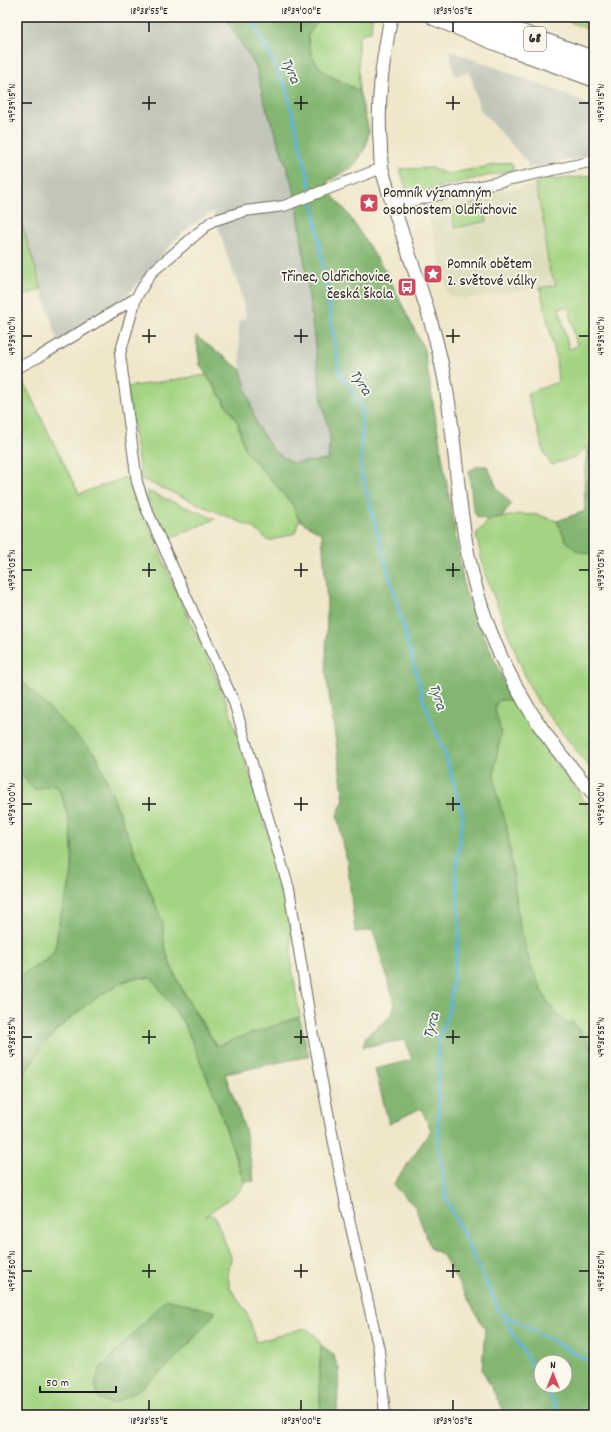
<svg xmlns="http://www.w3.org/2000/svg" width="611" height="1432" viewBox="0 0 611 1432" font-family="Dekko,sans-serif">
<rect width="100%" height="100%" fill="#fbf7ec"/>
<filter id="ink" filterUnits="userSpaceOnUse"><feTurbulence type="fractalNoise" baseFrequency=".025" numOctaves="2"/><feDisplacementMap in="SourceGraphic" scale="8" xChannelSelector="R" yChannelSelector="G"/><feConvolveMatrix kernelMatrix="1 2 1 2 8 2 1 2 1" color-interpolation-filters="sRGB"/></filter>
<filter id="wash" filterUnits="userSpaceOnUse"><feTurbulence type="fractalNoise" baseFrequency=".012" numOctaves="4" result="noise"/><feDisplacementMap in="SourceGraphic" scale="16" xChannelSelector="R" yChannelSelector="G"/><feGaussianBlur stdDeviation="0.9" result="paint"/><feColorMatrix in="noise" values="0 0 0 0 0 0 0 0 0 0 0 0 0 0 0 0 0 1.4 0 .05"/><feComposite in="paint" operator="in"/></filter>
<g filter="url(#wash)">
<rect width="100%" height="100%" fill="#f0e7cb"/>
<!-- built -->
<path fill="#ddddbc" d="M535 184 546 233 545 243 550 273 555 280 556 285 465 299 448 296 426 206Z"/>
<!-- industrial -->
<path fill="#c2c6b9" d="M17 17H225L256 67 263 98 294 189 300 226 322 402 331 435 328 460 293 463 274 451 257 426 241 370 238 322 246 318 240 289 228 258 213 211 189 227 172 243 132 290 102 316 58 342 17 209Z
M449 50 578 99 594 109V155L528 168 527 162 479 108 470 72 455 76Z"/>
<!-- green -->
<path fill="#a4d483" stroke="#607850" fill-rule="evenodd" d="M321 17H372L371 32C365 32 360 34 358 41L359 91C331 75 310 73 308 35Z
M556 17H594V31Z
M510 162 513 166V170L408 194 400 169 432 168 447 174Z
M594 174V440L577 456 551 465 544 452 527 393 558 382 556 357 540 288 556 285 555 280 550 273 545 243 546 233 535 184C542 178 550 177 557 180 570 176 582 179 594 174ZM568 307 577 346 569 349 559 308Z
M483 202 487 221 455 228 451 209Z
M17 209 42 289 17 298Z
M19 373 79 494 124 478 131 479 172 582 217 679 229 709 262 813 288 903 291 928V962L300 1017 217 1046C196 1011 161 966 163 924L97 756 17 676V374Z
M206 375 237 421 245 450 292 504 299 520 295 533 269 541 254 528 141 479 127 387Z
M147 491 215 519 165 540 147 497Z
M518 514 538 515 557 521 566 541 594 555V773L538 702 527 681 485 574 476 534 488 521Z
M507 698 514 700 542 743 594 814V1050L574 1023 567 1024C541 1005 524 952 519 921 515 903 516 883 512 864 506 835 496 805 494 775 493 761 500 747 500 733 501 720 485 702 507 698Z
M17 769 34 790 56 784C70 811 75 846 71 877 69 891 63 904 60 918 57 929 58 945 52 954 48 961 25 972 17 978Z
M134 978H152L185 1025 214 1094 244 1182 241 1190 205 1216 211 1215 215 1217 231 1257 228 1277 230 1288 247 1313 257 1342 301 1329H307L317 1337 321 1345 319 1381 321 1415H17V1088C40 1040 84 997 134 978ZM215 1312 189 1344 153 1378 115 1352 135 1333Z"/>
<!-- forest -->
<path fill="#83b671" stroke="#506946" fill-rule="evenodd" d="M225 17H321L308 35C310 72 331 75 359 91L369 131 366 147 355 165 327 182 332 195 346 211 387 274 424 349 465 592 512 700H500L496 704 495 710 501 731 494 774 497 794 507 827 519 922 530 964 549 1006 567 1023H574L594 1050V1415H506L482 1370 485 1329 442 1254 431 1249 415 1207 393 1185 431 1130 421 1108 389 1124 375 1069 412 1060 405 1040 363 1047 366 1036 391 1016 395 1004 373 930 355 932 347 861 337 815 344 800 326 672 327 602 322 534 299 520 292 504 245 450 237 421 200 365 196 336 241 370 257 426 274 451 293 463 328 460 330 435 322 402 300 226 294 189 263 98 256 67ZM541 1362H565V1386H541Z
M594 440V555L577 551 566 541 557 521 585 511C585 493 581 453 594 440Z
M478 466H487C491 473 493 479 496 486 499 493 507 497 511 504L503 516 489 520 477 517 473 508 469 471Z
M17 676 97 756 163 924C161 966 195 1011 216 1046L299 1017 309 1056 225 1074 245 1129 254 1181 244 1182 214 1094 185 1025 152 978C146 978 139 977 134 978 113 981 56 1028 42 1045 32 1059 25 1073 17 1088V978C25 972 48 961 52 954 58 945 57 929 60 918 63 904 69 891 71 877 75 846 70 811 56 784L34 790 17 769Z
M166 1299 216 1312C187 1346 154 1388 111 1404L99 1398 95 1386 99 1370Z
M321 1345 332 1353 339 1369 337 1415H321L319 1381Z"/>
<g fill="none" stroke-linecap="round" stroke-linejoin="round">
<!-- stream -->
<path stroke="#5fb6dc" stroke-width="3" d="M250 17 286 87 311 190 339 371 362 408 361 472 424 702 445 754 463 815 456 871 460 928 449 1010 438 1042 439 1148 446 1198 500 1312 541 1381
M501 1313 594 1364
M544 1386 561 1415"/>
</g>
</g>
<g filter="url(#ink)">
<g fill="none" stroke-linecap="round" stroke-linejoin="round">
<defs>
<path id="street" d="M382 168 284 206 245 211 212 221 151 273 136 298 120 354 137 482 145 506 234 702 289 889 312 1030 347 1210 379 1350 385 1415
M393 205 594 161
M17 368 39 357 136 298"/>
<path id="secondary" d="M391 17C383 60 377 96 380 140 381 150 380 160 382 169 385 181 389 193 393 205 410 260 432 315 443 371 456 433 456 498 469 560 489 652 531 725 594 794"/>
<path id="highway" d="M435 17 512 48 594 78
M477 17 594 60"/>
</defs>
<!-- street casing -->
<use href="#street" stroke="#666359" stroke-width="12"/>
<!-- secondary casing -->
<use href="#secondary" stroke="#666359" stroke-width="15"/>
<!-- highway casing -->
<use href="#highway" stroke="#666359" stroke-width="19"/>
<!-- street -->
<use href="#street" stroke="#fff" stroke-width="10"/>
<!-- secondary -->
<use href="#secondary" stroke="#fff" stroke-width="13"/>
<!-- highway -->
<use href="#highway" stroke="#fff" stroke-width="17"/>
</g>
</g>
<!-- ticks -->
<path fill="none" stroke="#1c1c1c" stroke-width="1.5" d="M149 22V32M301 22V32M453 22V32M149 96V110M301 96V110M453 96V110M22 103H32M142 103H156M294 103H308M446 103H460M579 103H589M149 329V343M301 329V343M453 329V343M22 336H32M142 336H156M294 336H308M446 336H460M579 336H589M149 563V577M301 563V577M453 563V577M22 570H32M142 570H156M294 570H308M446 570H460M579 570H589M149 797V811M301 797V811M453 797V811M22 804H32M142 804H156M294 804H308M446 804H460M579 804H589M149 1030V1044M301 1030V1044M453 1030V1044M22 1037H32M142 1037H156M294 1037H308M446 1037H460M579 1037H589M149 1264V1278M301 1264V1278M453 1264V1278M22 1271H32M142 1271H156M294 1271H308M446 1271H460M579 1271H589M149 1400V1410M301 1400V1410M453 1400V1410"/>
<!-- icons -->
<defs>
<symbol id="sight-square" viewBox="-11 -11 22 22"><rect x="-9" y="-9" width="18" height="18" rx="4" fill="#d1495b" stroke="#fbf7ec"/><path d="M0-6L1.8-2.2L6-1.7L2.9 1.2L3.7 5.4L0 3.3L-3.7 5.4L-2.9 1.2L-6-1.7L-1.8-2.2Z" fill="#fff"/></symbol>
<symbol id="bus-square" viewBox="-11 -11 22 22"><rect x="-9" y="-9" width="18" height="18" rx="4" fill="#d1495b" stroke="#fbf7ec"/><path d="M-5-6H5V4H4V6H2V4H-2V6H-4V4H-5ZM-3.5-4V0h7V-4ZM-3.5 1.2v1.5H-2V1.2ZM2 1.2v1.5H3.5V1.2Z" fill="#fff"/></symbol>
</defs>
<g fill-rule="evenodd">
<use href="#sight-square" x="358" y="192" width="22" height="22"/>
<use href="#sight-square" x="422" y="263" width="22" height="22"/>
<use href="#bus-square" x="396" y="276" width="22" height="22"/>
</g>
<g text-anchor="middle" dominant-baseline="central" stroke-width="3.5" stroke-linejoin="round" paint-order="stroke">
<!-- shield labels -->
<rect fill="#fbf7ec" stroke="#5f5e5a" stroke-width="1" x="524" y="27" width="22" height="24" rx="3"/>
<g font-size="14" font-weight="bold" fill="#1c1c1c">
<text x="535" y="39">68</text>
</g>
<!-- poi labels -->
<g font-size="15" fill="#1c1c1c" stroke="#fbf7ec" text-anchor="start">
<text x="383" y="194">Pomník významným<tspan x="383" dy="17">osobnostem Oldřichovic</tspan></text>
<text x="447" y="265">Pomník obětem<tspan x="447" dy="17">2. světové války</tspan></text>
<text x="393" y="278" text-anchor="end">Třinec, Oldřichovice,<tspan x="393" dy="17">česká škola</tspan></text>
</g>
<!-- water labels -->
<g font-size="16" font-style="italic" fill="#375a69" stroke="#fbf7ec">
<text transform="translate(290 71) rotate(66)">Tyra</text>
<text transform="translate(360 383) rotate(57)">Tyra</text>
<text transform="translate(437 697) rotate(72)">Tyra</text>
<text transform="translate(432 1026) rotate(-75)">Tyra</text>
</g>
</g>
<!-- margin -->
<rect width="611" height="1432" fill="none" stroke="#fbf7ec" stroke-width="44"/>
<!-- north arrow -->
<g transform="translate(553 1374)"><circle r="19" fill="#fbf7ec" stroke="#a29f99"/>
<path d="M0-3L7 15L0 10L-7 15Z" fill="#d1495b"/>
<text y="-6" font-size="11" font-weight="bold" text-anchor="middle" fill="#1c1c1c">N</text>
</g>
<!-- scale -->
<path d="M40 1386v6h76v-6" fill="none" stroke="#1c1c1c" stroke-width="2"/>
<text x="46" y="1386" font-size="12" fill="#1c1c1c" stroke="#fbf7ec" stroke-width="3" paint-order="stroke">50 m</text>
<rect x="22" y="22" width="567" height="1388" fill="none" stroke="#1c1c1c" stroke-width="1.5"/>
<g font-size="10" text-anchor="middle" fill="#1c1c1c">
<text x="149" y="14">18°38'55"E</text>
<text x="301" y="14">18°39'00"E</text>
<text x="453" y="14">18°39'05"E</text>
<text transform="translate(11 103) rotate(-90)" y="4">49°39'15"N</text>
<text transform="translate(600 103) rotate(-90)" y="4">49°39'15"N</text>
<text transform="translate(11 336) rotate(-90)" y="4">49°39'10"N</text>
<text transform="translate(600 336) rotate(-90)" y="4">49°39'10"N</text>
<text transform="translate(11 570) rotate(-90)" y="4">49°39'05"N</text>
<text transform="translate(600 570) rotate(-90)" y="4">49°39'05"N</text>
<text transform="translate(11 804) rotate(-90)" y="4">49°39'00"N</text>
<text transform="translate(600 804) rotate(-90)" y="4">49°39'00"N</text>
<text transform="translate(11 1037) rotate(-90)" y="4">49°38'55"N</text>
<text transform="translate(600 1037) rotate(-90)" y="4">49°38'55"N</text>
<text transform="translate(11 1271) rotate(-90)" y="4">49°38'50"N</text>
<text transform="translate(600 1271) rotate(-90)" y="4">49°38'50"N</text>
<text x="149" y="1424">18°38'55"E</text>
<text x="301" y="1424">18°39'00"E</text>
<text x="453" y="1424">18°39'05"E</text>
</g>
</svg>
